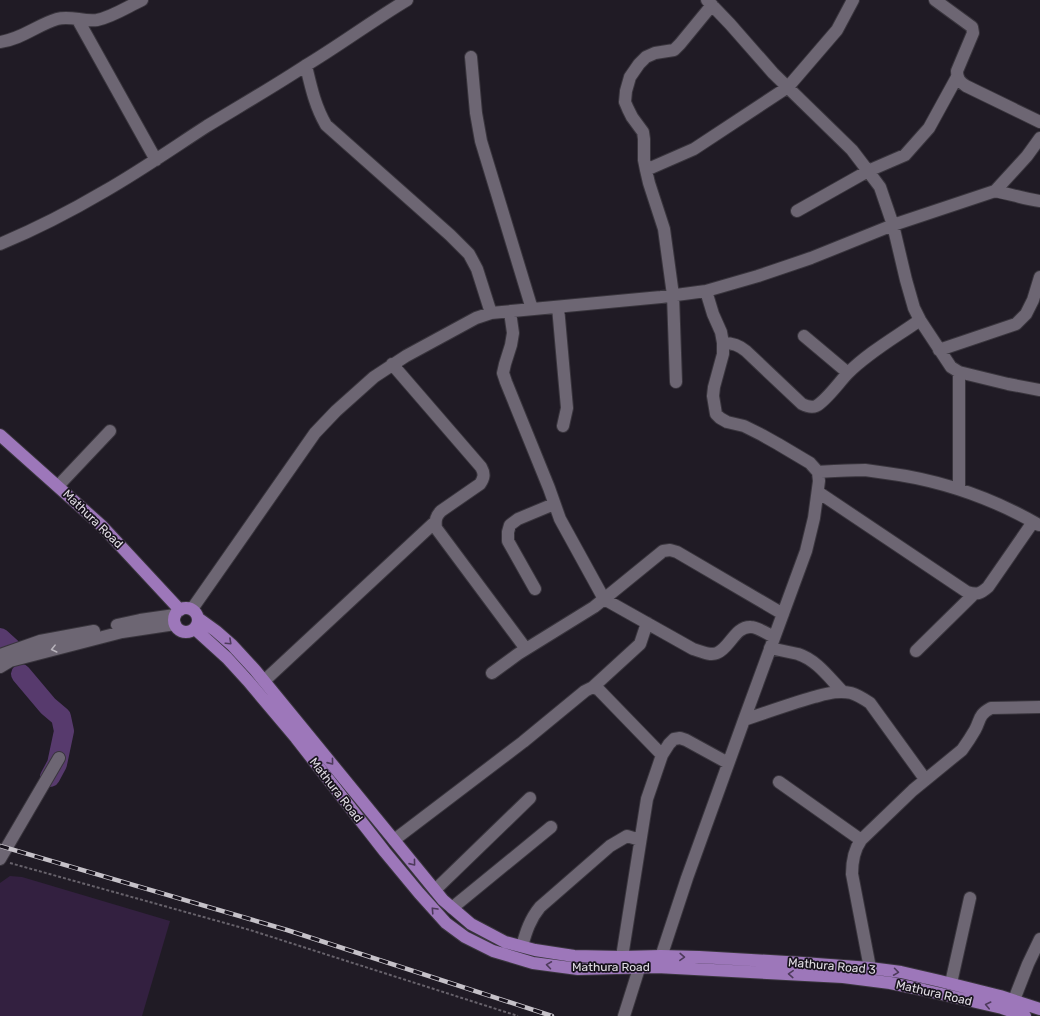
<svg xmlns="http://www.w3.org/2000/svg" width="1040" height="1016" viewBox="0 0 1040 1016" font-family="Rubik,sans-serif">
<rect width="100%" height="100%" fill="#201b25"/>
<!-- green -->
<path fill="#332040" d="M10 876 22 877 170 921 142 1016H0V883Z"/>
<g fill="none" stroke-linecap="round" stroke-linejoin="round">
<!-- river -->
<path stroke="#573a6d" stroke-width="20" d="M0 638 11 648
M21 674 48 706 61 717 64 731 57 764 50 777"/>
<defs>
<path id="minor" d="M707 0 730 24 773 73 852 150 868 171 880 187 893 225 906 280 914 308 920 320 951 367 959 372 967 374 1008 384 1040 390
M935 0 972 27 973 33 957 71C957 79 960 82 966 86L1040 122
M78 20 156 160
M0 42C22 39 37 25 57 19 70 15 83 22 97 20 112 17 127 7 142 0
M471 57 476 113 481 141 532 309
M306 66C311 87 315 106 326 125L450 235 469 254 477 269 491 313
M646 170 694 149 788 87 837 30 853 0
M995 191C1010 194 1025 199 1040 201
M797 211 868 171 905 155 929 128 957 77
M0 244C36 229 71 211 105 191 140 171 173 148 207 126 240 106 273 87 305 66 340 45 372 21 407 0
M706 291 713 314 721 332 723 343V354L714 387 713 396 716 414 720 418 727 422 744 426 762 435 778 444 810 463 818 472 819 481 814 518 806 551 744 720
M558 307 567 408 563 426
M804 336 848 373
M723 343C733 343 739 345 746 351L802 404C806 406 811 408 816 406 826 401 840 381 848 373 869 352 896 337 920 320
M939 350 1016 324 1026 314 1033 300 1040 277
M392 364 481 467C485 474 484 478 480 484L441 511C436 516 435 520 436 528L526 649
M676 382 673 295 664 229 649 183 646 170 644 160V139L643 132 632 117 628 109 625 102 626 91 630 77 639 64 646 57 655 53 674 50 680 44 712 5
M818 472C834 471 849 470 865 470 872 471 879 472 886 473 940 480 992 498 1039 525
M58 486 110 431
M959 489V372
M818 492 967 592C977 595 980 594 988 587L1033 522
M535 589 508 541V532L510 525 518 519 554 504
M192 609 315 433 336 411 374 377 406 356 476 318 491 313 661 297 706 291 758 276 811 258 893 225 995 191 1027 156 1040 138
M117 625 140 620 175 615
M774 637C768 634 757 627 751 627 735 626 730 648 717 653 710 656 700 651 693 649L604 599 663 551 670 550 677 552 783 614
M770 648C779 650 789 652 798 654 817 660 830 679 843 692
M916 651 974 594
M0 655 40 641 94 631
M0 667 10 661 122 632 175 624
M492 673 518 654 594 607 604 599 560 519 549 488 506 382 503 373 505 364 511 345 513 333 510 312
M264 681 435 522
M593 687 640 644 647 623
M779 782 861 840
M394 840 523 742 585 691 593 687 599 690 662 755
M0 859 59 758
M435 890 530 798
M452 908 551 827
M522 946C526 932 530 919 540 907L610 846 627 836 640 840
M622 957 647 799 662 755 669 744 674 739 680 738 686 740 728 763
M658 966 687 878 744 720C767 712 790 704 814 697 826 694 838 690 851 693 858 695 864 699 870 703L925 779
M870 968 852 874C852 862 854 850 861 840L913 790 962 750C967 743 971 737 975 730 981 719 978 715 991 708L1040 707
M951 983 970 898
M1010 1010 1028 964 1040 939
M624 1016 642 959"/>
<path id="major" d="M0 435 102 526 180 610
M174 620a12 12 0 1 1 24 0a12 12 0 1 1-24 0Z
M198 618 216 631 232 645 255 670 443 900 471 924 505 942 535 950 574 956 622 957 661 956 699 957 803 963 870 968 901 972 940 981 1000 996 1040 1009
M195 629 227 658 248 681 296 738 385 852 419 893 446 923 465 937 493 951 533 963 578 969 657 967 843 977 890 983 924 990 1002 1008 1025 1016"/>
</defs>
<!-- minor casing -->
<use href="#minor" stroke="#39353d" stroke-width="14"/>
<!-- major casing -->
<use href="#major" stroke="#39353d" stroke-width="14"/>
<!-- path -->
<path stroke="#67626b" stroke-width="2" stroke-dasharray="3 2" stroke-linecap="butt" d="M10 863 250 930 518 1016"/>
<!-- minor -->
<use href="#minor" stroke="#6d6673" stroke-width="12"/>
<!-- major -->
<use href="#major" stroke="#9d77ba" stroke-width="12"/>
<defs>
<path id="rail" d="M0 846 287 930 552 1016"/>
</defs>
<!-- rail casing -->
<use href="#rail" stroke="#c5c1c8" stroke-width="4.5"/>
<!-- rail -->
<use href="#rail" stroke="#17121c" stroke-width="3" stroke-dasharray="9" stroke-linecap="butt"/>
</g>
<!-- one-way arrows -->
<defs><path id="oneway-chevron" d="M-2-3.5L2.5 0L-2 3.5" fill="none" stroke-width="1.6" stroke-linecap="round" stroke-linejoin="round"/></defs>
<g stroke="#4d3a5b">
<use href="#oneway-chevron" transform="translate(229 642) rotate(43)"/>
<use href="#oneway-chevron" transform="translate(331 762) rotate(51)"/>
<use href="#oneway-chevron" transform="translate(413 863) rotate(51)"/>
<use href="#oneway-chevron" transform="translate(434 910) rotate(-133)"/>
<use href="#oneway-chevron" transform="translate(682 957) rotate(2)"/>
<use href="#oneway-chevron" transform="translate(549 965) rotate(-172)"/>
<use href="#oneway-chevron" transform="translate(896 972) rotate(8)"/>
<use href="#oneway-chevron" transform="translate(791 974) rotate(-177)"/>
<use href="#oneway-chevron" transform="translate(988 1005) rotate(-167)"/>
</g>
<use stroke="#b8b3bc" href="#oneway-chevron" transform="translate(54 649) rotate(166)"/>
<g text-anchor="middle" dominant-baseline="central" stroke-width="3.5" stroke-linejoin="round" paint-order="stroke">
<!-- street labels -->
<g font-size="12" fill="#e0dce3" stroke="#17121c">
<text transform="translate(93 519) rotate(44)">Mathura Road</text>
<text transform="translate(336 790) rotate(52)">Mathura Road</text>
<text transform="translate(832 966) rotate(5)">Mathura Road 3</text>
<text x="611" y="967">Mathura Road</text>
<text transform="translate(934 993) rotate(13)">Mathura Road</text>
</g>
</g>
</svg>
